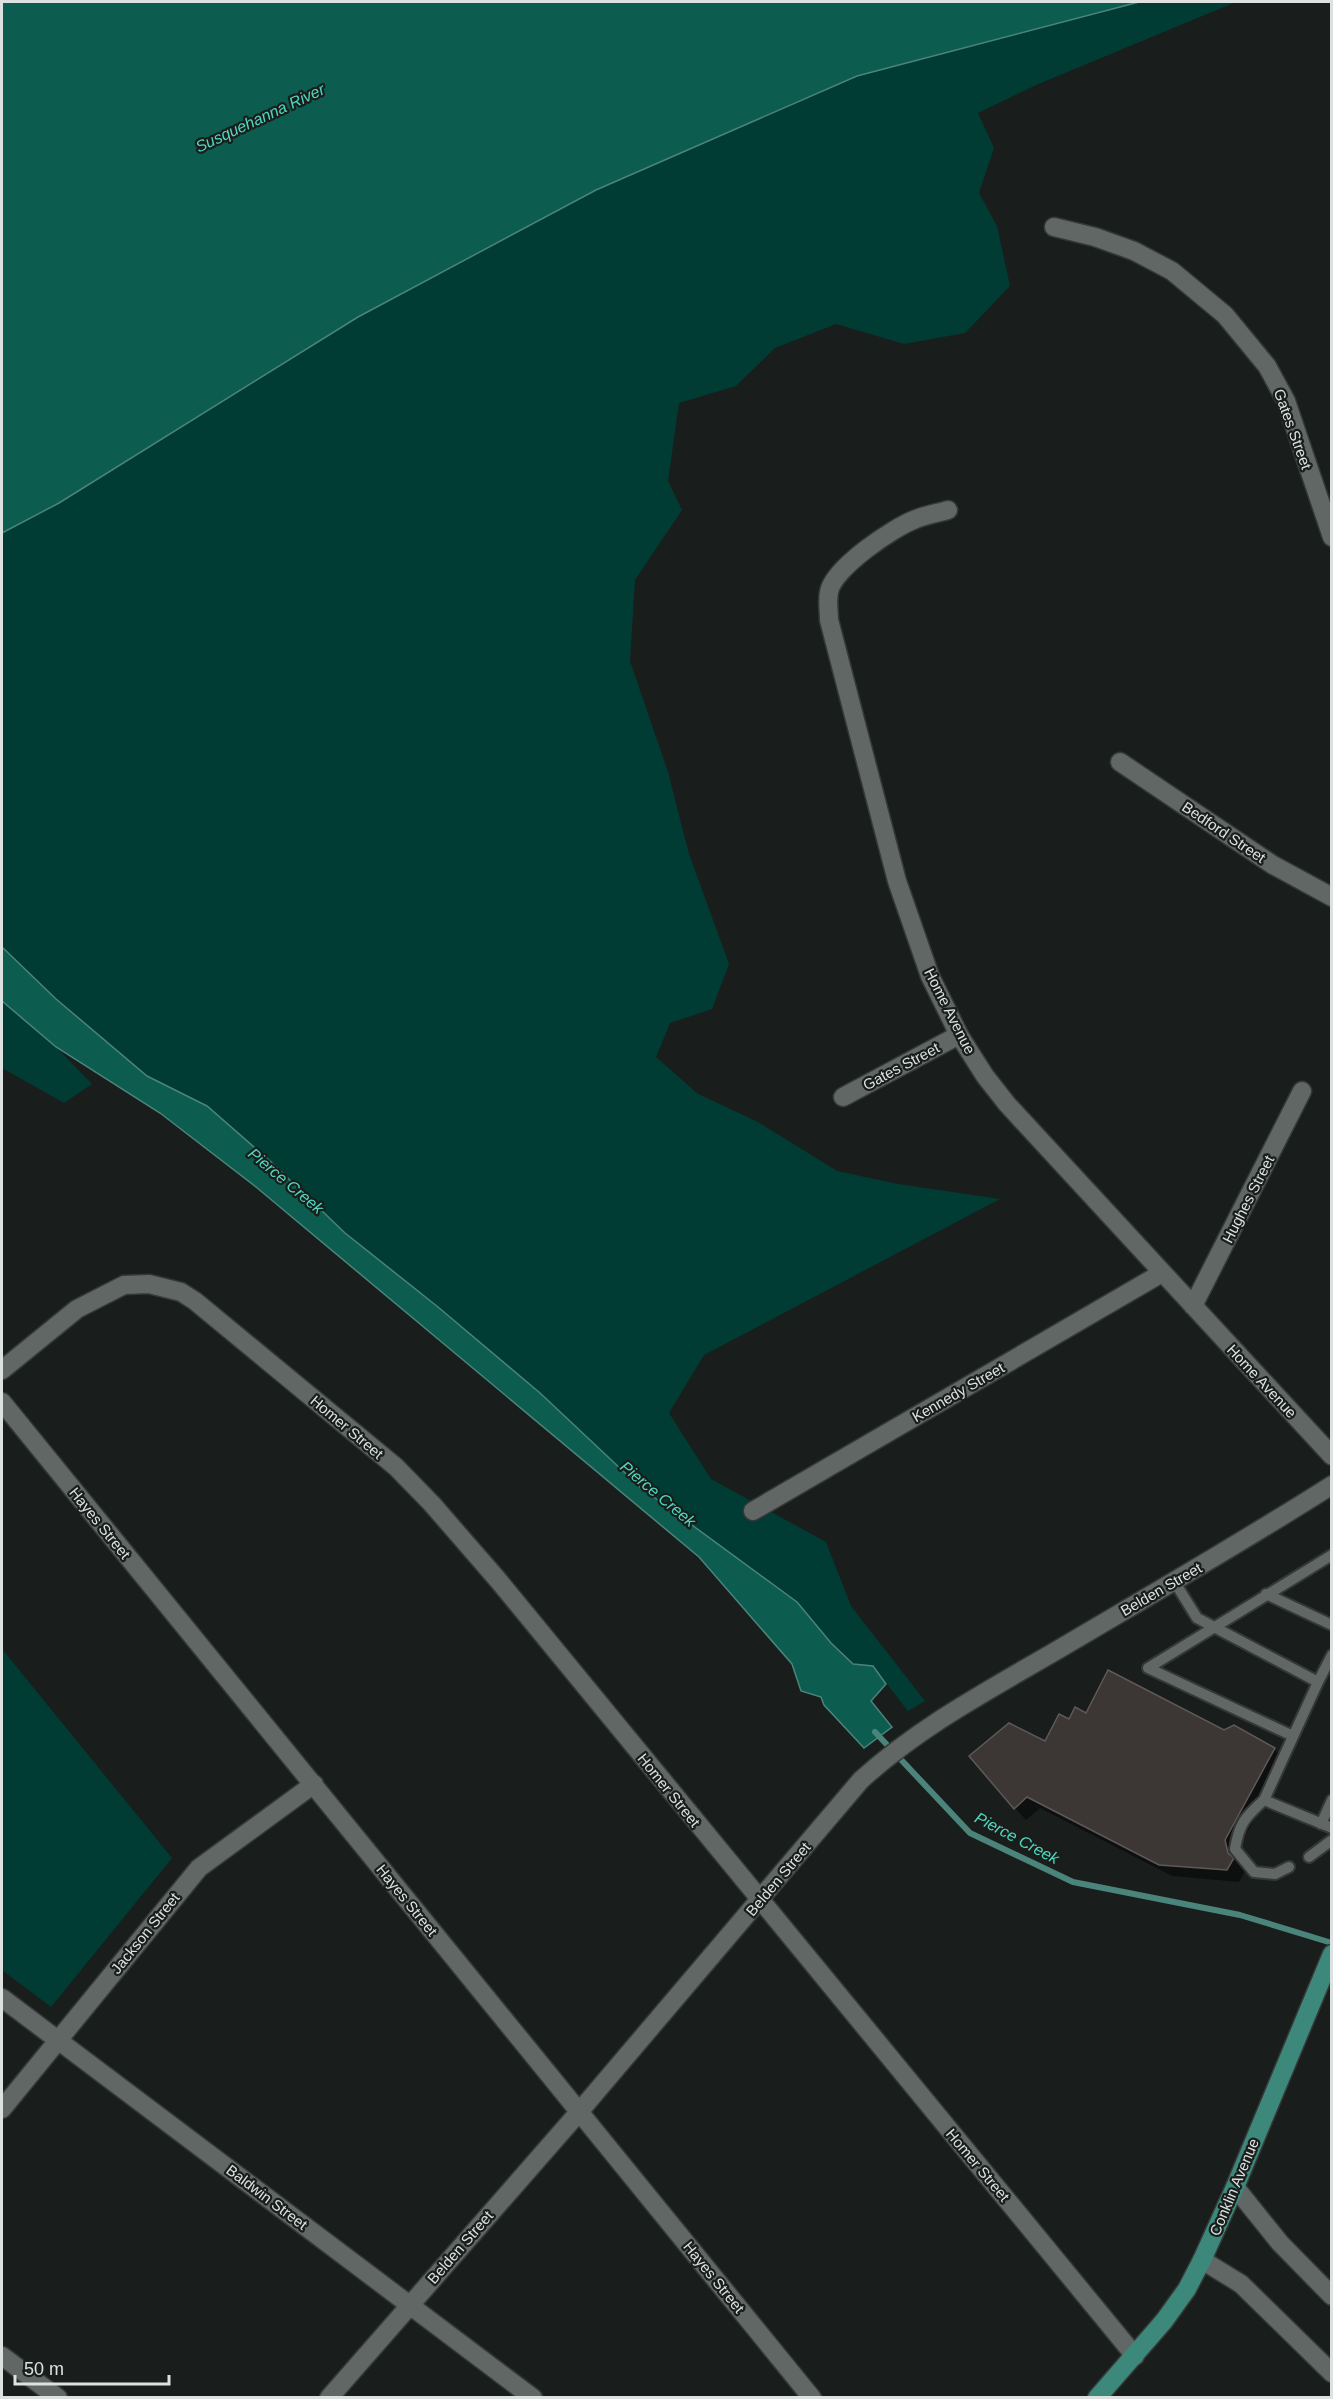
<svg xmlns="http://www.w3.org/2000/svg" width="1333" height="2399" viewBox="0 0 1333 2399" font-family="Helvetica,sans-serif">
<rect width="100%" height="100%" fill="#191e1c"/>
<!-- green -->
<path fill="#003c33" d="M1139 2H1236L1036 85 978 113 994 148 979 193 997 226 1010 286 965 333 904 344 836 324 775 348 736 386 679 403 668 481 682 510 635 580 630 661 668 772 689 854 729 964 712 1009 670 1023 656 1057 698 1094 758 1122 837 1171 898 1184 1000 1199 704 1355 669 1413 711 1479 826 1542 851 1606 925 1701 908 1711 873 1666 853 1664 831 1643 705 1537 640 1487 540 1393 438 1307 345 1233 269 1160 207 1107 147 1076 56 999 2 947V533L59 503 358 317 596 190 857 76Z
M2 1001 56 1047 92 1084 64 1103 2 1068Z
M2 1649 172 1858 51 2007 2 1970Z"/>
<!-- water -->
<path fill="#0d5c50" stroke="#4b847b" stroke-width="1.5" d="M2 2H1139L857 76 596 190 358 317 59 503 2 533Z
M2 947 56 999 147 1076 207 1106 269 1160 345 1233 438 1307 540 1393 640 1487 797 1602 831 1643 853 1664 873 1666 886 1684 871 1701 892 1727 864 1748 824 1705 821 1697 801 1691 792 1664 699 1557 256 1187 160 1113 56 1047 2 1001Z"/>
<!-- shadow -->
<path fill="#0007" d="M1086 1715 1224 1731 1234 1727 1275 1750 1286 1761 1236 1853 1240 1866 1245 1871 1239 1882 1172 1876 1040 1808 1026 1820 1015 1808 1070 1721Z"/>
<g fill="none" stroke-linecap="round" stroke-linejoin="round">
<!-- stream -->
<path stroke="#4b847b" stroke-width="6" d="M875 1732 970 1833 1073 1882 1240 1915 1332 1943"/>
</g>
<!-- building -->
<path fill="#3c3735" stroke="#5f5957" stroke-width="1.5" d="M1108 1670 1224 1730 1234 1725 1275 1748 1225 1840 1228 1853 1234 1858 1227 1870 1159 1865 1027 1797 1014 1809 969 1756 1009 1723 1045 1741 1059 1714 1069 1719 1075 1707 1086 1713Z"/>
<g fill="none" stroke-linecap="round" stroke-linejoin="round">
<defs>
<path id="service" d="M1174 1581 1197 1618 1318 1682 1332 1655
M1266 1594 1332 1625
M1148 1668 1332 1555
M1148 1668 1293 1736
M1318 1682 1264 1800 1332 1828
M1264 1800C1245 1817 1239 1824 1235 1849L1254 1872 1275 1874 1289 1867
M1321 1824 1332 1800
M1309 1857 1332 1840"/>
<path id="minor" d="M1054 227 1095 237 1134 251 1172 271 1225 315 1267 366 1286 401 1332 537
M948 510C938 513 926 515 916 519 894 527 833 568 829 592 827 601 829 611 829 620L897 881 930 976 959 1035 985 1076 1007 1104 1332 1456
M1120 762 1273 865 1332 897
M843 1097 959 1035
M1193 1306 1302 1091
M2 1370 77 1309 124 1285 149 1284 181 1292 195 1301 396 1467 432 1504 498 1580 1135 2356
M2 1402 812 2398
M753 1511 1162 1273
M2 1998 533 2398
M2 2109 199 1868 314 1784
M1235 2187 1280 2243 1332 2296
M1202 2260 1241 2284 1332 2373
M2 2356 58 2398
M329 2398 579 2112 861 1780C919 1727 987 1691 1054 1652 1147 1597 1241 1543 1332 1485"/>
<path id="primary" d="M1097 2398 1164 2321 1187 2289 1202 2260 1235 2187 1332 1954"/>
</defs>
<!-- service casing -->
<use href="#service" stroke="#353837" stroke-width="14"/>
<!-- minor casing -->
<use href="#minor" stroke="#353837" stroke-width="21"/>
<!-- primary casing -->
<use href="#primary" stroke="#353837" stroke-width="21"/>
<!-- service -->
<use href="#service" stroke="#616765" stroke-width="10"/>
<!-- minor -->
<use href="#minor" stroke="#616765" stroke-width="18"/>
<!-- primary -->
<use href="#primary" stroke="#3c897b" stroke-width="18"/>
</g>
<g text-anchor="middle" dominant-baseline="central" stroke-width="4.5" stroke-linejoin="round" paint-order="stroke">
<!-- street labels -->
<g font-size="15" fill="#dde1e0" stroke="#191e1c">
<text transform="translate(1293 429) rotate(70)">Gates Street</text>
<text transform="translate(1224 832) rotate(34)">Bedford Street</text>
<text transform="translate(950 1011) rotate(63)">Home Avenue</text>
<text transform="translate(901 1066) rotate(-28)">Gates Street</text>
<text transform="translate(1248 1199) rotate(-63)">Hughes Street</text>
<text transform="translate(1262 1381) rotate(47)">Home Avenue</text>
<text transform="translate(958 1392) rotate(-30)">Kennedy Street</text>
<text transform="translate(347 1427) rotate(40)">Homer Street</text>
<text transform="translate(100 1523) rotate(51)">Hayes Street</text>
<text transform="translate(1161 1589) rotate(-30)">Belden Street</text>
<text transform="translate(669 1790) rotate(51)">Homer Street</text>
<text transform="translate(778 1879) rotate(-50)">Belden Street</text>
<text transform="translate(407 1900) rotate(51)">Hayes Street</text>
<text transform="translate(145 1933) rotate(-51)">Jackson Street</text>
<text transform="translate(978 2165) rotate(50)">Homer Street</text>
<text transform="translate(1234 2187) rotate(-67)">Conklin Avenue</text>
<text transform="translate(267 2197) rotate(37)">Baldwin Street</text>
<text transform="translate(460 2247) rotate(-49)">Belden Street</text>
<text transform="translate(714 2277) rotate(51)">Hayes Street</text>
</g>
<!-- water labels -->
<g font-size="16" font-style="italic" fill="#50d8bf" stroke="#191e1c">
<text transform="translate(260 118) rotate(-25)">Susquehanna River</text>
<text transform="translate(286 1181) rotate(40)">Pierce Creek</text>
<text transform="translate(658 1494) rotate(40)">Pierce Creek</text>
<text transform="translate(1017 1838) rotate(28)">Pierce Creek</text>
</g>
</g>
<!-- border -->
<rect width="1333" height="2399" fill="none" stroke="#dde1e0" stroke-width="6"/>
<!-- scale -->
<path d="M15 2375v9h154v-9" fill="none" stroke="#dde1e0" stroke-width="3"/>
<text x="24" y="2375" font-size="18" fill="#dde1e0" stroke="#191e1c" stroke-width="4.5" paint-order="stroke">50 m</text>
</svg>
